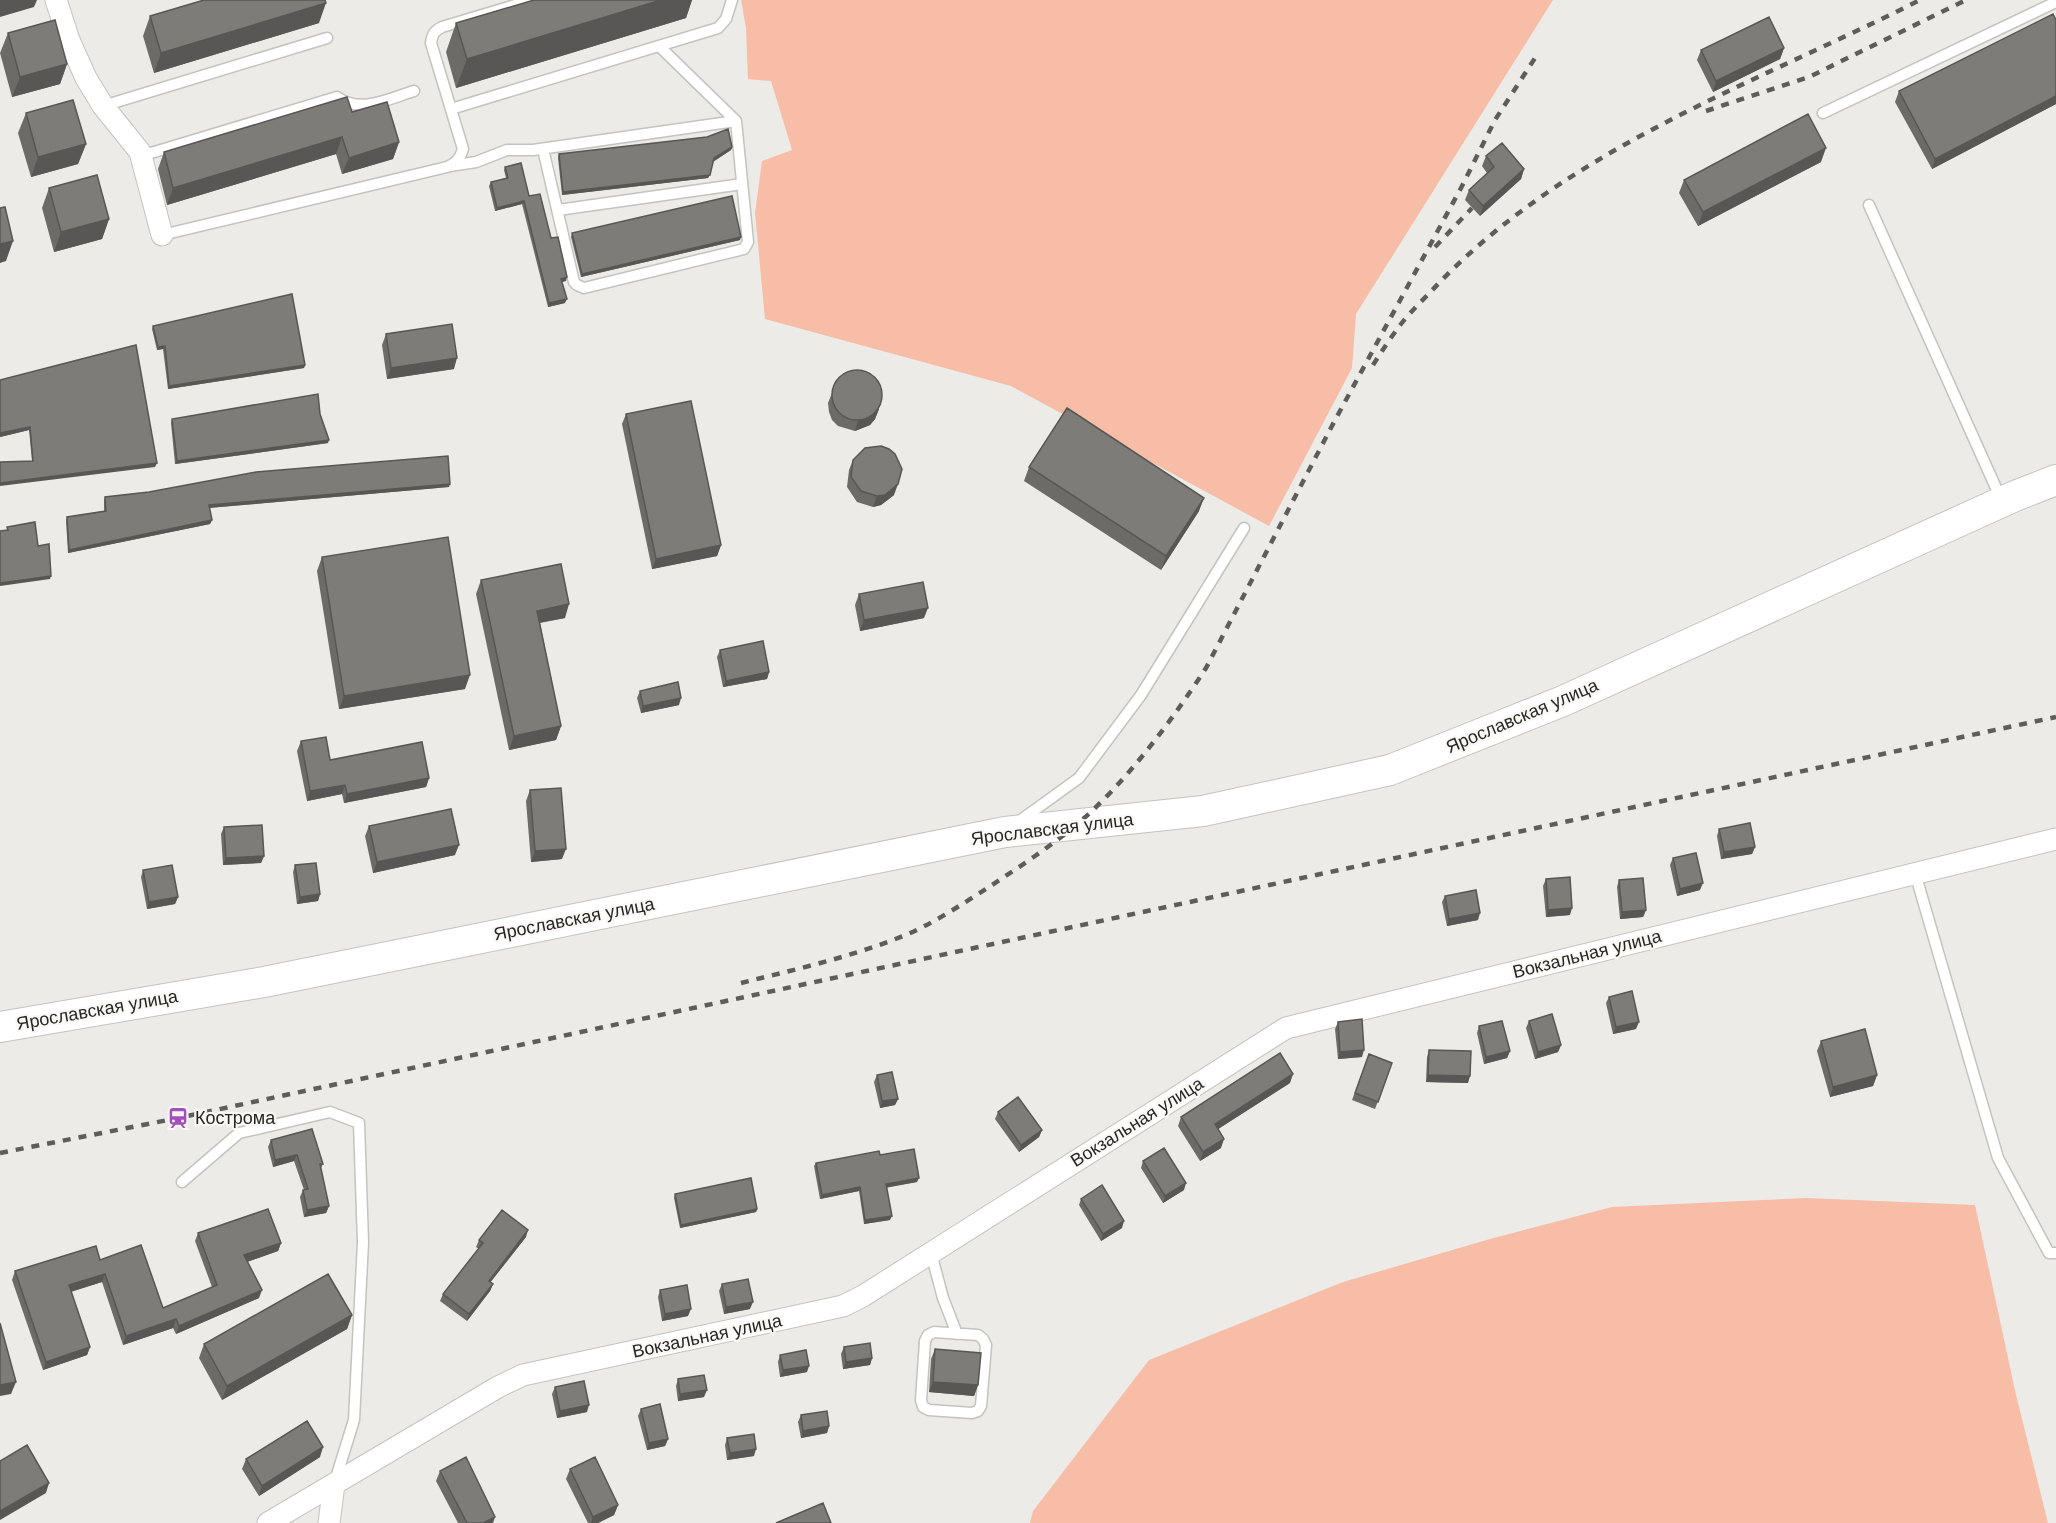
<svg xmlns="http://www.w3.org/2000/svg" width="2056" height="1523" viewBox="0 0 2056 1523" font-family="Helvetica,sans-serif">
<rect width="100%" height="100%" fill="#ecebe7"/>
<!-- green -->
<path fill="#f7bda6" d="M741 0H1553L1356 314 1352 368 1269 526 1011 386 765 319 755 213 762 161 792 150 771 81 748 79 746 28Z
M1806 1198 1975 1205 2016 1395 2048 1523H1030L1033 1511 1149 1360 1343 1282 1490 1239 1612 1207Z"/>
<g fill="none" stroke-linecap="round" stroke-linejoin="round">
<defs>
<path id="service" d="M103 106 327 38
M451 109 718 28 726 19 732 0
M1823 113 2056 2
M543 149 574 282 577 285 584 288 744 249 748 242 736 121
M141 156 337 97C361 114 388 99 414 91
M450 166 476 162 507 150H533L736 121 659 46
M1869 205 2001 499
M558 210 742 184
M162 235 447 167C456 163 460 159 463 149L431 43C432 35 434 31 442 27L532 0
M1018 822 1079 778 1141 695 1244 528
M1915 873 1998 1158 2049 1253H2056
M182 1182 239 1133 330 1112 359 1123 363 1242 354 1420 335 1481
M931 1253 943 1298 957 1334
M934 1332 978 1335 983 1339 986 1345 981 1406 978 1411 972 1413 929 1410 923 1407 921 1400 925 1341 928 1335Z"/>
<path id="minor" d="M56 0 69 40 86 78 103 106 140 152 162 235
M268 1523 498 1387 523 1375 843 1306 863 1296 1286 1028 2056 839
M329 1523 334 1484"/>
<path id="secondary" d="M0 1027 264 982 1005 832 1203 811 1390 770 1563 701 2015 496 2056 480"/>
</defs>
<!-- service casing -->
<use href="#service" stroke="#c3c3bf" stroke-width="13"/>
<!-- minor casing -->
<use href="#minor" stroke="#c3c3bf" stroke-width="23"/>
<!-- secondary casing -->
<use href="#secondary" stroke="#c3c3bf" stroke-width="32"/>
<!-- service -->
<use href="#service" stroke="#fff" stroke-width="10"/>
<!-- minor -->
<use href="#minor" stroke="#fff" stroke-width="21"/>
<!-- secondary -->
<use href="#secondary" stroke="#fff" stroke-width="30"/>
<!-- rail -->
<path stroke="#5d5d5b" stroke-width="4.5" stroke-dasharray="8 8" stroke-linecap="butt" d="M1706 111 1809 77 1966 0
M1435 247 1472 208
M1373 365C1382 351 1391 337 1401 324 1412 310 1426 297 1438 284 1570 147 1754 84 1920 0
M741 983C793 970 847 958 898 938 928 927 959 906 986 889 1016 869 1047 849 1075 826 1124 785 1171 722 1206 668L1334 422 1461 188 1495 120 1535 58
M0 1153 178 1118 2056 717"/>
</g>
<!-- wall -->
<path fill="#6c6b68" d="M534 0H692L686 18 456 88 446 52 456 23Z
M150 16 319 23 154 73 143 36Z
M2056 20V104L1932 169 1895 102 1899 91Z
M8 33 67 64 60 84 12 97 0 53Z
M1784 48 1780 59 1713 92 1697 60 1701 50Z
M352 112 399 142 393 159 342 174 336 154 167 205 158 169 164 152Z
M26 113 86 144 78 164 31 177 18 133Z
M732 147 731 150 713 162 708 178 562 195 558 158 559 154Z
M1486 156 1524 169 1521 179 1480 216 1465 200 1469 190 1487 173 1482 166Z
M1821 162 1698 226 1679 193 1684 180Z
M505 167 529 196 551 238 566 281 562 282 565 303 548 307 522 204 495 211 489 186 491 182 506 178 504 170Z
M49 188 109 219 102 239 54 252 42 208Z
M572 233 740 240 581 277 571 237Z
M153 326 305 365 304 368 168 389 163 349 157 350 152 329Z
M386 334 454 369 387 379 382 345Z
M0 380 155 467 32 461 29 430 0 437Z
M832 393 879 409 875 419 870 425 855 431 838 426 832 420 829 412 828 403Z
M320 414 328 443 175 464 171 423 172 419Z
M626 414 721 545 717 556 652 569 622 424Z
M853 460 894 495 881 505 873 507 857 502 847 487 849 470Z
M1029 467 1199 511 1161 570 1024 481Z
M449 487 209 508 212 520 210 524 68 553 66 521 67 517 104 511V500L105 497Z
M322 557 465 689 339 709 317 571Z
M481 580 565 618 540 623 561 726 556 740 509 750 476 594Z
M859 594 924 618 860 631 855 605Z
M720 650 769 672 767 679 723 687 717 657Z
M640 691 679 705 641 713 637 698Z
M301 741 330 760 429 778 426 787 344 803 342 794 307 801 297 751Z
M530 790 562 859 531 862 526 801Z
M369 826 455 855 373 873 365 836Z
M224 827 264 856 261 863 223 865 221 834Z
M1719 829 1755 847 1752 854 1721 859 1717 836Z
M1673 858 1700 890 1677 896 1670 865Z
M295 865 320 894 318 901 297 904 293 872Z
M143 870 178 897 175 904 147 909 141 877Z
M1546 879 1570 915 1546 917 1543 886Z
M1619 880 1646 910 1643 917 1620 919 1617 887Z
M1445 896 1478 920 1447 926 1442 902Z
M1609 997 1636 1029 1613 1034 1606 1003Z
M1529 1021 1561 1045 1558 1052 1535 1059 1526 1028Z
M1338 1022 1362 1057 1338 1059 1335 1029Z
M1479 1026 1510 1051 1507 1058 1484 1064 1477 1033Z
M1821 1041 1877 1075 1873 1086 1830 1097 1817 1051Z
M1429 1050 1468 1083 1426 1082 1427 1057Z
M1369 1054 1392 1063 1375 1109 1352 1100Z
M877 1075 898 1099 895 1105 880 1108 874 1082Z
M1290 1083 1218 1129 1221 1148 1200 1161 1178 1126 1181 1117Z
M998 1112 1042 1130 1039 1137 1019 1152 995 1119Z
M271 1140 323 1164 321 1168 329 1206 326 1213 304 1217 300 1197 303 1190H304L294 1161 273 1167 268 1147Z
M880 1155 917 1182 887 1187 890 1220 864 1224 859 1191 820 1199 814 1166 816 1163Z
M1143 1161 1184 1190 1163 1203 1141 1168Z
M675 1194 757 1209 756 1212 680 1228 674 1198Z
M1081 1199 1122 1228 1101 1241 1079 1205Z
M198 1233 281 1243 278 1251 247 1262 259 1298 176 1334 173 1328 123 1345 102 1282 71 1292 90 1347 87 1355 43 1370 12 1280 15 1271 100 1260 163 1308 212 1287 195 1241Z
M526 1237 490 1282 493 1284 490 1291 467 1321 440 1301 443 1294 479 1249 476 1247 479 1240Z
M722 1284 750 1309 724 1314 719 1291Z
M660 1290 688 1316 662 1321 658 1297Z
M352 1315 347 1329 222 1400 199 1358 204 1344Z
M844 1347 872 1358 870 1365 843 1369 841 1354Z
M935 1349 978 1385 974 1396 929 1392 931 1359Z
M780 1355 807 1372 780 1377 778 1362Z
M678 1379 704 1397 678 1401 676 1386Z
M555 1387 587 1412 557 1418 552 1394Z
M641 1409 668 1439 665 1446 647 1450 638 1416Z
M801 1415 829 1426 827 1433 801 1438 798 1422Z
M727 1438 754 1456 727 1460 725 1445Z
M320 1457 259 1496 242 1469 246 1459Z
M570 1469 618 1505 614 1515 598 1523H588L566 1479Z
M440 1471 493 1523H458L436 1481Z"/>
<!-- shaded-wall -->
<path fill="#585755" d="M0 0H37L34 7 0 17Z
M661 0H692L686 18 456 88 467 59Z
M326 3 319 23 154 73 161 53Z
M1784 48 1780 59 1713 92 1716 81Z
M67 64 60 84 12 97 20 77Z
M2056 96V104L1932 169 1935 159Z
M342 137 336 154 167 205 173 188Z
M399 142 393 159 342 174 349 158Z
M86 144 78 164 31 177 38 157Z
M732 147 731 150 712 162 714 158Z
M1826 148 1821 162 1698 226 1703 212Z
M1524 169 1521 179 1480 216 1483 206Z
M710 175 708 178 562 195 563 192Z
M524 201 522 204 495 211 497 208Z
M109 219 102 239 54 252 61 232Z
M741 237 740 240 581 277 582 274Z
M13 241 6 261 0 263V244Z
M567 277 566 281 560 282 561 279Z
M567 299 565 303 548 307 549 303Z
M165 346 163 349 157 350 158 347Z
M457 358 454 369 387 379 391 368Z
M305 365 304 368 168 389 169 386Z
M879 409 875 419 870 425 855 431 858 421Z
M30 427 29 430 0 437V433Z
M329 440 328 443 175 464 177 461Z
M157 463 155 467 0 486V483Z
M450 484 449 487 207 508 209 505Z
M898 484 894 495 881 505 873 507 877 496Z
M1204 498 1199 511 1161 570 1166 556Z
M212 520 210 524 68 553 69 550Z
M721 545 717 556 652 569 656 559Z
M51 576 50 579 0 586V583Z
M569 604 565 618 532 624 537 611Z
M928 608 924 618 860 631 864 620Z
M769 672 767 679 723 687 726 681Z
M470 675 465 689 339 709 344 696Z
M681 698 679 705 641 713 643 706Z
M561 726 556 740 509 750 514 736Z
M429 778 426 787 344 803 347 794Z
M345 785 342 794 307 801 310 791Z
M459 845 455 855 373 873 377 862Z
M1755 847 1752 854 1721 859 1724 852Z
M566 849 562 859 531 862 535 851Z
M264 856 261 863 223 865 226 858Z
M1703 883 1700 890 1677 896 1680 889Z
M320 894 318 901 297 904 300 897Z
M178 897 175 904 147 909 149 902Z
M1572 908 1570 915 1546 917 1548 910Z
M1646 910 1643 917 1620 919 1622 912Z
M1480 913 1478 920 1447 926 1449 919Z
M1639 1022 1636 1029 1613 1034 1616 1027Z
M1561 1045 1558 1052 1535 1059 1538 1052Z
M1364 1050 1362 1057 1338 1059 1340 1052Z
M1510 1051 1507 1058 1484 1064 1486 1057Z
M1293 1074 1290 1083 1212 1133 1215 1124Z
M1428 1075 1470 1076 1468 1083 1426 1082Z
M1877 1075 1873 1086 1830 1097 1833 1087Z
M898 1099 895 1105 880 1108 882 1101Z
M1042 1130 1039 1137 1019 1152 1021 1145Z
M1224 1139 1221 1148 1200 1161 1203 1152Z
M297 1155 294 1161 273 1167 275 1160Z
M919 1178 917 1182 885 1188 886 1184Z
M1186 1183 1184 1190 1163 1203 1165 1196Z
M860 1187 859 1191 820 1199 822 1195Z
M329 1206 326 1213 304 1217 307 1210Z
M757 1209 756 1212 680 1228 681 1225Z
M892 1216 890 1220 864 1224 865 1220Z
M1124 1221 1122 1228 1101 1241 1103 1234Z
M528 1230 526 1237 486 1288 489 1281Z
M281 1243 278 1251 241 1264 244 1255Z
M105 1274 102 1282 66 1293 69 1285Z
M493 1284 490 1291 467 1321 469 1314Z
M262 1290 259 1298 176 1334 179 1326Z
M753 1302 750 1309 724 1314 726 1307Z
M691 1309 688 1316 662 1321 665 1314Z
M352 1315 347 1329 222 1400 227 1386Z
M176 1319 173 1328 123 1345 126 1336Z
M90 1347 87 1355 43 1370 46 1362Z
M872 1358 870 1365 843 1369 846 1362Z
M809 1366 807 1372 780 1377 783 1370Z
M16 1382 11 1394 0 1396V1385Z
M933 1382 978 1385 974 1396 929 1392Z
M707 1390 704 1397 678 1401 680 1394Z
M589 1405 587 1412 557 1418 560 1411Z
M829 1426 827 1433 801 1438 803 1431Z
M668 1439 665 1446 647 1450 649 1443Z
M323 1447 320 1457 259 1496 262 1486Z
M756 1449 754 1456 727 1460 730 1453Z
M49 1483 46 1493 0 1520V1511Z
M618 1505 614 1515 598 1523H591L593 1517Z
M495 1517 493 1523H483Z"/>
<!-- building -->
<path fill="#7e7c79" stroke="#585755" stroke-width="1.5" d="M204 0H325L326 3 161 53 150 16Z
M534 0H661L467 59 456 23Z
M2053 14 2056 20V96L1935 159 1899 91Z
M1769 17 1784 48 1716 81 1701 50Z
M55 20 67 64 20 77 8 33Z
M347 97 352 112 387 102 399 142 349 158 342 137 173 188 164 152Z
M73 100 86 144 38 157 26 113Z
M1808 114 1826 148 1703 212 1684 180Z
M728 129 732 147 714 158 710 175 563 192 559 154 707 137Z
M1502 143 1524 169 1483 206 1469 190 1494 167 1486 156Z
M521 163 529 196 540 194 551 238 558 237 567 277 561 279 567 299 549 303 524 201 497 208 491 182 508 178 505 167Z
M97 175 109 219 61 232 49 188Z
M732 196 741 237 582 274 572 233Z
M5 207 13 241 0 244V208Z
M292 294 305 365 169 386 165 346 158 347 153 326Z
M452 324 457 358 391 368 386 334Z
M136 345 157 463 0 483V462L33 461 30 427 0 433V380Z
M832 395a25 25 0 1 1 50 0a25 25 0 1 1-50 0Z
M318 394 320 414 329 440 177 461 172 419Z
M691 401 721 545 656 559 626 414Z
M1067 408 1204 498 1166 556 1029 467Z
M881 446 889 449 895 454 902 469 898 484 885 495 877 496 861 491 851 477 853 460 865 448Z
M448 456 450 484 209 505 212 520 69 550 67 517 106 511 105 497 149 492 256 472Z
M35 522 38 546 49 544 51 576 0 583V531L8 530 7 527Z
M448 537 470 675 344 696 322 557Z
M561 564 569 604 537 611 561 726 514 736 481 580Z
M923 582 928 608 864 620 859 594Z
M763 641 769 672 726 681 720 650Z
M678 682 681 698 643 706 640 691Z
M326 737 330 760 422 742 429 778 347 794 345 785 310 791 301 741Z
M561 788 566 849 535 851 530 790Z
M451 809 459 845 377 862 369 826Z
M1750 823 1755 847 1724 852 1719 829Z
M262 825 264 856 226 858 224 827Z
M1696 853 1703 883 1680 889 1673 858Z
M316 863 320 894 300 897 295 865Z
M172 865 178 897 149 902 143 870Z
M1570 877 1572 908 1548 910 1546 879Z
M1643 878 1646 910 1622 912 1619 880Z
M1476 890 1480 913 1449 919 1445 896Z
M1632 991 1639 1022 1616 1027 1609 997Z
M1552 1014 1561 1045 1538 1052 1529 1021Z
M1362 1019 1364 1050 1340 1052 1338 1022Z
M1502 1021 1510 1051 1486 1057 1479 1026Z
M1865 1029 1877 1075 1833 1087 1821 1041Z
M1429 1050 1471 1051 1470 1076 1428 1075Z
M1280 1053 1293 1074 1215 1124 1224 1139 1203 1152 1181 1117Z
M1369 1054 1392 1063 1378 1102 1355 1093Z
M892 1072 898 1099 882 1101 877 1075Z
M1018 1097 1042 1130 1021 1145 998 1112Z
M312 1129 323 1164H320L329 1206 307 1210 303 1190 308 1189 297 1155 275 1160 271 1140Z
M1164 1148 1186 1183 1165 1196 1143 1161Z
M914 1149 919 1178 886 1184 892 1216 865 1220 860 1187 822 1195 816 1163 879 1151 880 1155Z
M751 1178 757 1209 681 1225 675 1194Z
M1102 1185 1124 1221 1103 1234 1081 1199Z
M268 1209 281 1243 244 1255 262 1290 179 1326 176 1319 126 1336 105 1274 69 1285 90 1347 46 1362 15 1271 96 1246 100 1260 141 1245 163 1308 217 1285 198 1233Z
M502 1210 528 1230 489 1281 493 1284 469 1314 443 1294 483 1243 479 1240Z
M328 1274 352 1315 227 1386 204 1344Z
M748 1279 753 1302 726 1307 722 1284Z
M687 1285 691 1309 665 1314 660 1290Z
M0 1323 16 1382 0 1385Z
M870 1343 872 1358 846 1362 844 1347Z
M935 1349 981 1353 978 1385 933 1382Z
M806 1350 809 1366 783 1370 780 1355Z
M704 1375 707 1390 680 1394 678 1379Z
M584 1381 589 1405 560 1411 555 1387Z
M660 1404 668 1439 649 1443 641 1409Z
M827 1411 829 1426 803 1431 801 1415Z
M307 1421 323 1447 262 1486 246 1459Z
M754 1434 756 1449 730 1453 727 1438Z
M27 1445 49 1483 0 1511V1461Z
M466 1457 495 1517 483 1523H467L440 1471Z
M595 1457 618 1505 593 1517 570 1469Z
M823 1503 831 1523H776Z"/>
<!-- icons -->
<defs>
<symbol id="station-bare" viewBox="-9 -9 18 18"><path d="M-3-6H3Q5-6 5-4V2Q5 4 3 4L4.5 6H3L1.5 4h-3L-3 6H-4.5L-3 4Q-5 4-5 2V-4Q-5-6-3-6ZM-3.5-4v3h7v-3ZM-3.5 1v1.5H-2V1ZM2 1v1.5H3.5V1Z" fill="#a350bf" stroke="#f9f8f5" stroke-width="2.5" paint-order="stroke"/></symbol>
</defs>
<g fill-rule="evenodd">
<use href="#station-bare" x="163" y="1103" width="30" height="30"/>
</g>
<g text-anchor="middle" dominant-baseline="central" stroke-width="4.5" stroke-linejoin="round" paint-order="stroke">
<!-- street labels -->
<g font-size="18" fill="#262625" stroke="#f9f8f5">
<text transform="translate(1522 716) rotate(-23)">Ярославская улица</text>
<text transform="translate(1052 829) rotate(-7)">Ярославская улица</text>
<text transform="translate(574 919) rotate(-11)">Ярославская улица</text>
<text transform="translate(1587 954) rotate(-14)">Вокзальная улица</text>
<text transform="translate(97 1010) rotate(-10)">Ярославская улица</text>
<text transform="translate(1137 1122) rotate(-32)">Вокзальная улица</text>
<text transform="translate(707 1336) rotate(-12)">Вокзальная улица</text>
</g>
<!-- poi labels -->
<g font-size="18" fill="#262625" stroke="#f9f8f5" text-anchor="start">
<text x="195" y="1118">Кострома</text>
</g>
</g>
</svg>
